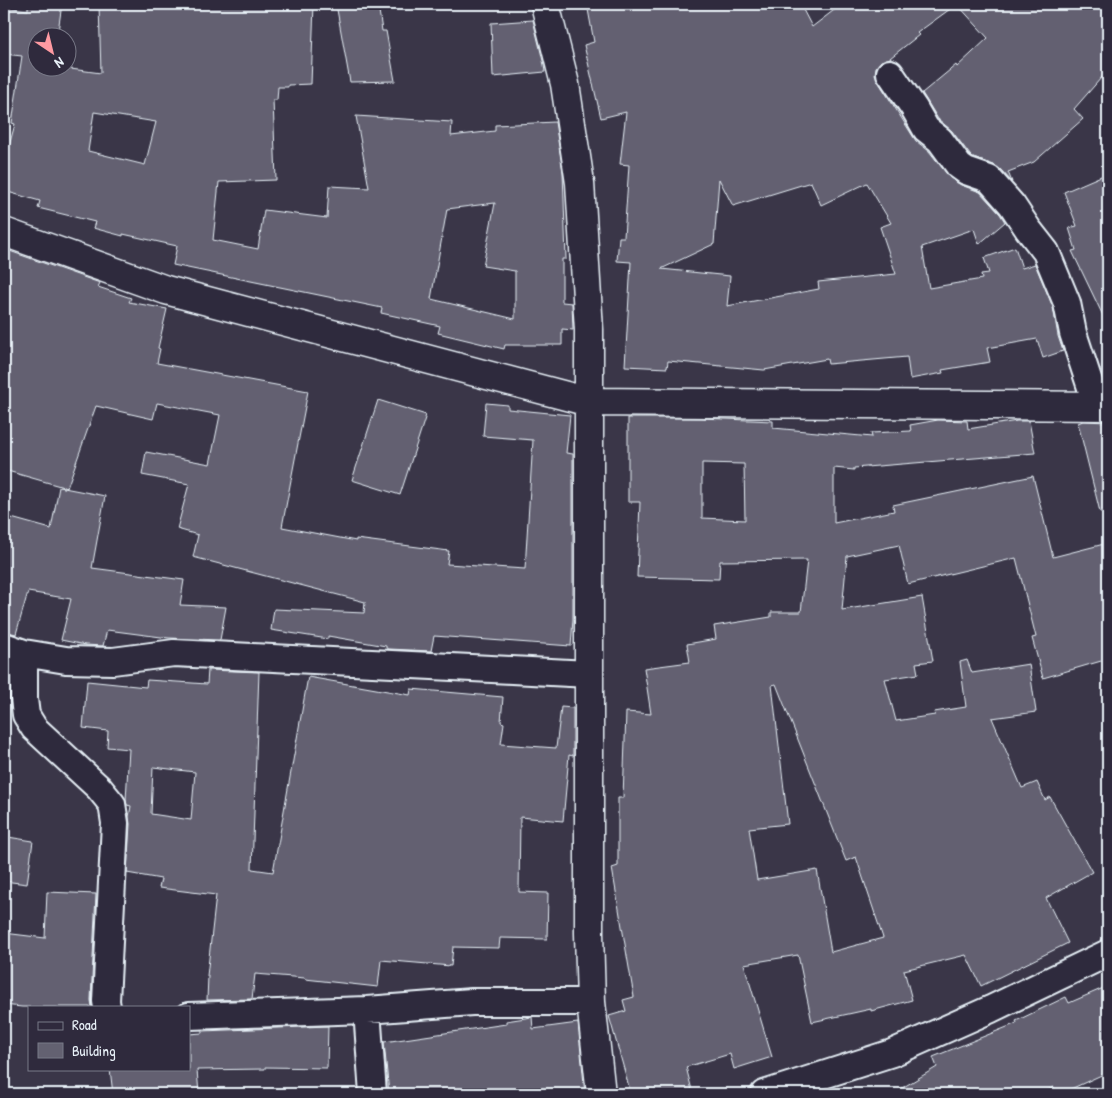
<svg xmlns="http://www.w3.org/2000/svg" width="1112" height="1098" viewBox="0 0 1112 1098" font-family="'Patrick Hand',sans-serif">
<rect width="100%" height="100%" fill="#3a3648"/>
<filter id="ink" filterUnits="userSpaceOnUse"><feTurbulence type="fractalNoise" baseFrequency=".02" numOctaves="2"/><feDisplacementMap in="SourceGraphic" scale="10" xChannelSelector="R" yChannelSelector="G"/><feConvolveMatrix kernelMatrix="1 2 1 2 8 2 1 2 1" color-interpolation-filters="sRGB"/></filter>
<g filter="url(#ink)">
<!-- building -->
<path fill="#636171" stroke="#e8f1f8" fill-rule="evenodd" d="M28 4H62L57 38H38V68H63L101 73 99 4H314L311 84 288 85V87H278L277 100H273L276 180 219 182 213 240 258 249 264 210 327 218 329 186 369 188 356 116 452 122 451 136 495 131V125L555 122 563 172 566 259H562V302L572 303 573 330 562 329V345H505L504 349 438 333 440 326 381 313 382 308 173 265 177 246 123 234V236L93 228 95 222 38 208 40 201 4 191V164L15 124 12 123 22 56 4 54V7L28 10ZM94 112 156 122 145 165 88 151ZM495 203 483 266 515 271V319L431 299 447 209Z
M336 4H378L382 31H386L395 81 350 82Z
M587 4H800L812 27 842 4H957L917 33 919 35 890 58 881 61 876 67 875 74 878 81 916 141 929 151 950 178 961 185 980 192 1000 214 1005 222 979 244 974 229 922 247 929 288 982 279 981 274 989 273 984 258 1015 247 1022 268 1035 264 1053 307 1058 336 1063 351 1043 358 1037 339 987 348 990 362 942 370 943 373 910 379 907 357 828 364 827 359 764 370 668 361 667 368 625 366 631 262 617 261 619 237H624L629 165 620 164 626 112 601 118 584 45 594 42ZM719 179 733 206 811 182 821 205 867 183 891 223 880 227 896 274 818 282 819 289 727 306 730 276 661 269 714 244Z
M957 4H1108V70L1074 109 1083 119 1034 162 1008 172 1012 182 1000 169 994 165 973 158 970 155 952 131 938 119 922 93 956 65 957 67 988 38Z
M533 20 544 65 545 72 493 77 491 23Z
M1108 173V326L1072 251 1076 250 1069 228 1077 226 1064 192Z
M4 249 100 283 98 287 131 298 129 302 167 309 158 348 160 349 157 363 308 391 282 527 356 541V539L449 551 447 564 525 569 533 440 483 436 486 403 508 405V409L570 415 566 453 573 454V619L571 646 434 636 431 651 389 649 386 648V646L328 636V639L271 630 274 609 364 613 365 602 193 557 198 535 177 529 189 484 142 475 146 452 210 464 220 415 157 403 153 419 96 406 67 488 4 470Z
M378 400 426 415 400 495 352 480Z
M628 418H701L773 421V428L872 437 871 433 911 431 910 425 938 420 967 421 968 429 1017 421H1029L1035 453 854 468V470L834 468V523L894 511 893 505 1033 476 1053 557 1108 543V659L1043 678 1032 638 1036 637 1016 558 908 584 899 545 847 556 842 610 922 597 933 661 916 663 918 674 885 679 896 721 935 715 934 712 966 707 960 662 967 660 972 673 1029 664 1036 712 992 718 1022 788 1037 782 1045 800 1050 797 1092 872 1046 898 1068 943 981 986 966 955 904 970 912 1000 871 1011V1009L812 1022 798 955 744 964 772 1057 734 1069 730 1054 686 1067 693 1094H631L609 1016 626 1011 623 1000 634 997 612 868 618 866V798H623L626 712 651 714 644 668 690 662 687 644 716 639 714 626 771 617V612H801L807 560 720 561 719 579 637 577 640 502H628ZM702 463 744 464 745 520 702 518ZM776 684 846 861 856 857 883 938 831 952 817 870 757 880 749 828 788 824 772 685Z
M1083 421 1108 422V511L1100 512 1078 423Z
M59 487 105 496 92 568 184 580 180 605 226 607 220 640 169 638 107 630 103 646 85 645 61 640 71 599 28 592 16 634 4 631V516L51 529Z
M208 670 259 672 252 869 273 872 308 677 410 695 411 689 503 697 501 722 504 723 501 744 556 748 561 707 573 708V756L569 755 563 821 520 817 519 892 548 893 547 939 500 938 499 948 453 947 451 966 381 960 378 987 305 979V978L255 974 252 999 207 1000 208 976H207L216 895 159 888 161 879 127 873 130 824 129 817 131 806 127 805 126 800 129 749 107 747 108 731 83 728 87 681 146 687 147 680 207 684ZM153 767 195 772 191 820 151 814Z
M8 837 33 841 27 884 4 881V868Z
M47 892 96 894 91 1000 92 1007H22L4 1005V933L45 938Z
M1108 986V1072L1060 1094H1058L1054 1087 1039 1094H892L937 1067 933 1057 1017 1023 1016 1021 1066 997 1069 1003Z
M532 1017 533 1029 578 1023 585 1094H389L384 1042 506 1024V1021Z
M328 1026 327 1068 265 1067V1069L197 1070 199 1094H113L110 1069H189V1034L202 1033V1031Z"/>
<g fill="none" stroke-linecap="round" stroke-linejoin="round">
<defs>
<path id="street" d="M890 73 914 108 926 129 940 140 959 166 966 171 989 179 1012 205 1028 229 1046 252 1067 303 1073 333 1097 406
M4 646 24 653 66 660 113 661 174 653 589 674
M24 653V699L26 715 34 728 99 788 112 804 115 823 106 1001 107 1007
M367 1010 373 1094
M189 1016 367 1010 472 1002H591
M764 1094 892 1053 991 1009 1108 953"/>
<path id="secondary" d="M545 4 565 84 580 183 589 330V933L591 1002 601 1094
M4 232 166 290 589 402 1108 406"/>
</defs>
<!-- street casing -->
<use href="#street" stroke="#e8f1f8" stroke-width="30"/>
<!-- secondary casing -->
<use href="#secondary" stroke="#e8f1f8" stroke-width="31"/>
<!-- street -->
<use href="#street" stroke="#2f2a3d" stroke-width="26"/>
<!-- secondary -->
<use href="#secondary" stroke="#2f2a3d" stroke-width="28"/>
</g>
</g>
<!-- margin -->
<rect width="1112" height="1098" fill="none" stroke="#2f2a3d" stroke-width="20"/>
<rect x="10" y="10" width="1092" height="1078" fill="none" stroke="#e8f1f8" stroke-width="2" filter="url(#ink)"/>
<!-- legend -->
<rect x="28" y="1006" width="162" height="65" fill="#2f2a3d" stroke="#797a88"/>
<rect x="38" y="1022" width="25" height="8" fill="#2f2a3d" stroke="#797a88"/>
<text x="72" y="1030" font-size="15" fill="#e8f1f8">Road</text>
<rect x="38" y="1043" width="25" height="15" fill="#636171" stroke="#797a88"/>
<text x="72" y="1056" font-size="15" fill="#e8f1f8">Building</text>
<!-- north arrow -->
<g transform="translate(52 52) rotate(145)"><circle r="24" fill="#2f2a3d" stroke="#797a88"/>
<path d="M0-4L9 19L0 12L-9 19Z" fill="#ff9aa2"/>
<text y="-8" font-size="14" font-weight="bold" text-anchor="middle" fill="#e8f1f8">N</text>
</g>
</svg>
